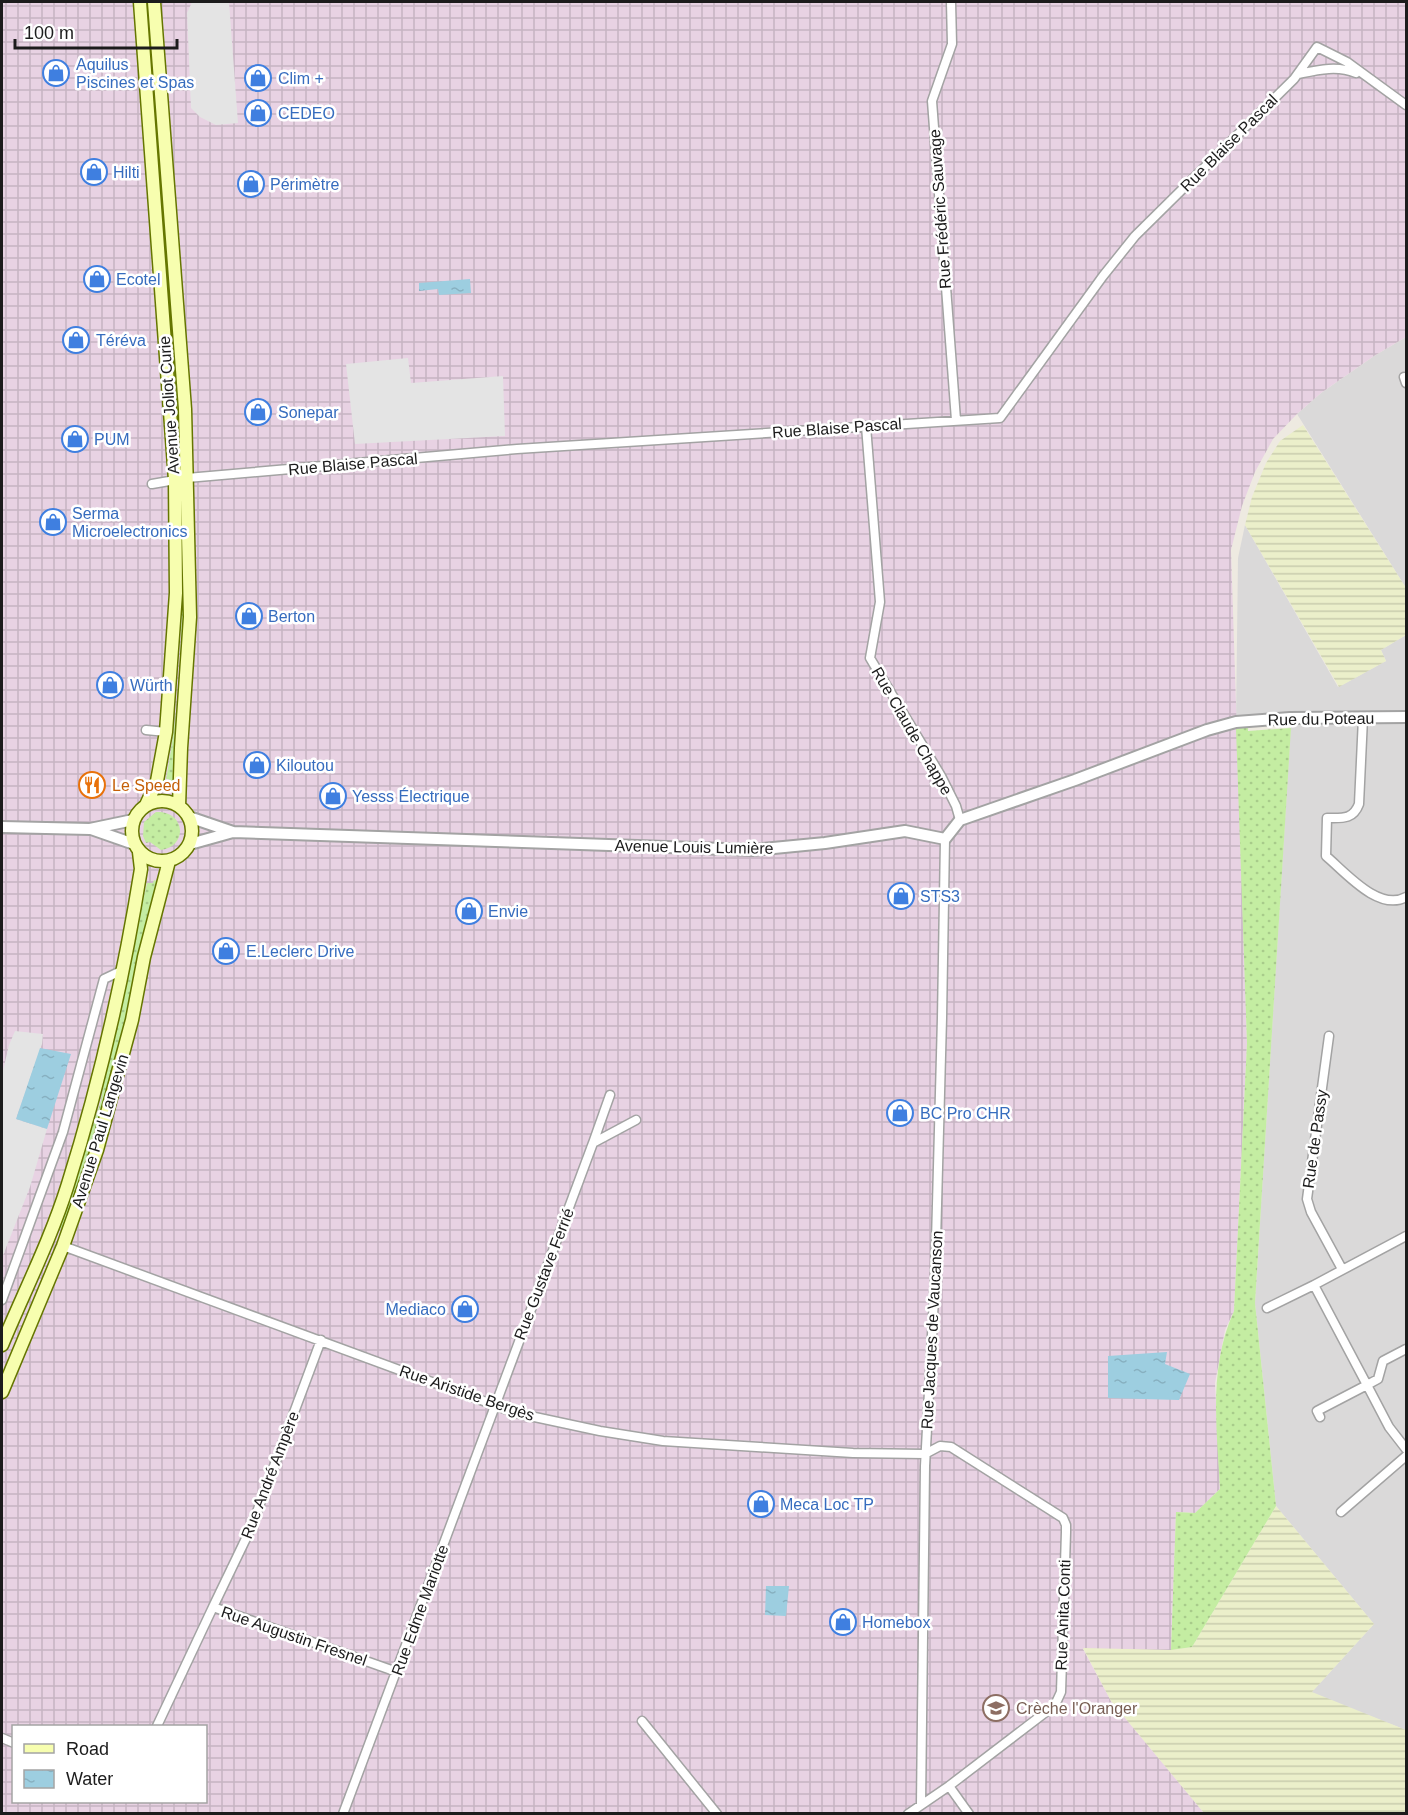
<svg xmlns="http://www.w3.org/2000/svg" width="1408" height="1815" viewBox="0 0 1408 1815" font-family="Helvetica,sans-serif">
<defs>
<pattern id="industrial-grid" width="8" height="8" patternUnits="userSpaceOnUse" patternTransform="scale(1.5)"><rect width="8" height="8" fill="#e8d2e3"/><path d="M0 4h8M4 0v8" fill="none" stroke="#c6b4c2"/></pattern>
<pattern id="farmland-rules" width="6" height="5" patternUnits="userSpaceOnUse" patternTransform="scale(1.5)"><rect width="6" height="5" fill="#ebefca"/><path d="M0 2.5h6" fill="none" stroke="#c9ccad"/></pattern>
<pattern id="grass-dots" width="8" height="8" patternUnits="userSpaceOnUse" patternTransform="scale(1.5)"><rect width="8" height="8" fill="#c4eda2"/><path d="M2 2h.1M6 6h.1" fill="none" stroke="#a8cb8b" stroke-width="1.8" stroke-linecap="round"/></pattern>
<pattern id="water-ripples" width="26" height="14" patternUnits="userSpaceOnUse" patternTransform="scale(1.5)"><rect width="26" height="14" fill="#9dcee0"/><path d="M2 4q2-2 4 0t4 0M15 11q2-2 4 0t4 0" fill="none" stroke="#87b0c0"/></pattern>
</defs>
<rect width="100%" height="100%" fill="#eeeae1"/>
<!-- residential -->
<path fill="#dad9d9" d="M1406 337V588L1297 414 1321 393 1374 356Z
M1245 525 1338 687 1386 661 1381 650 1406 635V1730L1311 1693 1374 1624 1276 1506 1255 1303 1291 724 1236 722 1238 558Z"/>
<!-- industrial -->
<path fill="url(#industrial-grid)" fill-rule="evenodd" d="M2 2H1406V337L1374 356 1321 393 1297 414 1273 439 1255 472 1242 506 1231 550 1247 1043 1234 1311 1225 1330 1215 1383 1220 1489 1195 1513 1176 1512 1171 1650 1083 1649 1111 1701 1204 1813 2 1814ZM14 1726H206V1802H14Z"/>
<!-- farmland -->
<path fill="url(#farmland-rules)" d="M1303 425 1406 588V635L1381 650 1386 661 1339 687 1245 525 1252 497 1266 463 1280 441Z
M1276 1506 1374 1624 1312 1692 1406 1730V1813H1204L1111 1701 1083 1648 1171 1650 1192 1647Z"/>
<!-- grass -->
<path fill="url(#grass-dots)" d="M159 132 184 497V636L173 784 171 785V780L166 779C190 654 182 519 173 393 167 306 161 220 155 133Z
M1248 726V731L1291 728 1255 1303 1276 1506 1192 1647 1171 1650 1176 1512 1195 1513 1220 1489C1217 1429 1208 1368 1234 1311L1247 1043 1236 729Z
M156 812C185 810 189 846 161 850L150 842 146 843 143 836 144 822Z
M154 880 157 881 139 955 131 1014 92 1155 63 1229 59 1228 101 1101 106 1066 147 883H153Z"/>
<!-- parking -->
<path fill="#e4e4e4" d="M192 2H229L238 123 216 125 200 117 191 108 187 13Z
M408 358 411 383 503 376 505 436 355 444 346 364Z
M15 1031 43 1034 42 1044 16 1119 47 1129 30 1187 2 1258V1075L9 1045Z"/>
<!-- water -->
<path fill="url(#water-ripples)" d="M470 279 471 293 439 295 438 289 419 291V283Z
M40 1048 71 1054 47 1129 16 1119Z
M1167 1352 1165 1364 1190 1374 1179 1400 1108 1398V1356Z
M766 1586H789L786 1616 765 1615Z"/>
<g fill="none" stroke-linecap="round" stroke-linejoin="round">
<defs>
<path id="minor" d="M951 2 952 44 932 101 956 420
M1298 74C1317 70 1337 65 1356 73
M1404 377 1406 383
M866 426 880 602 870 658 941 776 956 806 960 820
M187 478 517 449 1000 418 1103 276 1135 236 1294 79 1317 47 1347 62 1406 105
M152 484 175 480
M1363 718 1359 804C1353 820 1342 818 1327 818L1326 856C1346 873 1379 912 1406 897
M146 730 166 732
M1329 1036 1307 1199 1311 1212 1342 1269
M593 1143 610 1095
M63 1246 516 1413 600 1431 663 1441 853 1453 925 1454
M2 1300 63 1132 104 979 123 970
M1267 1308 1314 1285
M1406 1349 1383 1361 1378 1379 1367 1385 1389 1427 1406 1449
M1320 1417 1317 1411 1367 1385 1314 1285 1406 1236
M1341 1512 1406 1456
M213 1607 251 1528 321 1340
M642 1721 717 1814
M157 1726 213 1607 397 1672
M2 1738 14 1743
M949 1786 969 1814
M921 1804 925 1466 935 1279 942 1018 945 839
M343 1814 593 1143 636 1120
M908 1814 949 1786 1055 1705 1061 1692 1066 1532V1525L1063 1518 951 1447 940 1446 925 1454"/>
<path id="tertiary" d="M189 817 233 832
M2 827 90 829 133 820
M91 829 134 844
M190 844 233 832 753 850 825 843 905 831 945 839 960 820 1075 780 1207 730 1236 722 1290 718 1406 717"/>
<path id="secondary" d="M140 2 175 480 176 593 166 732 157 781 146 805
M154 2 185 409 190 617 181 748 179 806
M132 831a30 30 0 1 1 60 0a30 30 0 1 1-60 0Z
M2 1345C24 1292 51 1239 68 1184 100 1082 124 975 141 869L139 852
M2 1392 63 1246 97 1150 132 1020 144 957 169 861"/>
</defs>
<!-- minor casing -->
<use href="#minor" stroke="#a3a3a3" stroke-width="11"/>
<!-- tertiary casing -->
<use href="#tertiary" stroke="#a3a3a3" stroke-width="14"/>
<!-- secondary casing -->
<use href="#secondary" stroke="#657600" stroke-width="15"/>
<!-- minor -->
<use href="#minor" stroke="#fff" stroke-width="8"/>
<!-- tertiary -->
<use href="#tertiary" stroke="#fff" stroke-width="10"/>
<!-- secondary -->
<use href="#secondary" stroke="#f7feaf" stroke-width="12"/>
</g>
<!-- icons -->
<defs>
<symbol id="shop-ring" viewBox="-11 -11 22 22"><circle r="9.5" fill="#fff" stroke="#3f7fe0" stroke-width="1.5"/><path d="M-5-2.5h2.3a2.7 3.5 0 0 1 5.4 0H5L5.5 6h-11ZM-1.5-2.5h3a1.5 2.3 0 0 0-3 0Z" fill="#3f7fe0"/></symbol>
<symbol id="restaurant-ring" viewBox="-11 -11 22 22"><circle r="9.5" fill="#fff" stroke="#e8710a" stroke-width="1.5"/><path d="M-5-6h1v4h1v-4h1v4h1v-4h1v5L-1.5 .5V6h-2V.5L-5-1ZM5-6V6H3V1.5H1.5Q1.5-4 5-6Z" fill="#e8710a"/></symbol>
<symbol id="school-ring" viewBox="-11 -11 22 22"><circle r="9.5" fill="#fff" stroke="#8d6e63" stroke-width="1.5"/><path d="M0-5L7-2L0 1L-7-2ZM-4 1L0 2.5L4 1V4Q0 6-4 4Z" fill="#8d6e63"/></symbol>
</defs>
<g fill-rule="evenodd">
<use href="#shop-ring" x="41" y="58" width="30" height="30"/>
<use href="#shop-ring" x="243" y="63" width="30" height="30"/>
<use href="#shop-ring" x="243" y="98" width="30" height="30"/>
<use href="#shop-ring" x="79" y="157" width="30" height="30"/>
<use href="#shop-ring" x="236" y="169" width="30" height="30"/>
<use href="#shop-ring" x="82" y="264" width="30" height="30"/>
<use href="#shop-ring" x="61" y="325" width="30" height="30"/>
<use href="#shop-ring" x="243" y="397" width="30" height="30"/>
<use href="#shop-ring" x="60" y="424" width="30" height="30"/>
<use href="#shop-ring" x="38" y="507" width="30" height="30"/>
<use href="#shop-ring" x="234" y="601" width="30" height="30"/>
<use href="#shop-ring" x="95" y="670" width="30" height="30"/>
<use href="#shop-ring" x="242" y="750" width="30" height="30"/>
<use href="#restaurant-ring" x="77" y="770" width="30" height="30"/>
<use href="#shop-ring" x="318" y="781" width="30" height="30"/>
<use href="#shop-ring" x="886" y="881" width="30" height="30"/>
<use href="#shop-ring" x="454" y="896" width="30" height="30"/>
<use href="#shop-ring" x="211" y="936" width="30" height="30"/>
<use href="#shop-ring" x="885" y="1098" width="30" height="30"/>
<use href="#shop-ring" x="450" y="1294" width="30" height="30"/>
<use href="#shop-ring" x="746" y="1489" width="30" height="30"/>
<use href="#shop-ring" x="828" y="1607" width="30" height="30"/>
<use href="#school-ring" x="981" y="1693" width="30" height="30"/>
</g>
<g text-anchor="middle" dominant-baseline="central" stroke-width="5" stroke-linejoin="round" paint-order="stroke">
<!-- shop labels -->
<g font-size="16" fill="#366cbe" stroke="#fff" text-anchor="start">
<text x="76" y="64">Aquilus<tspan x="76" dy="18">Piscines et Spas</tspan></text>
<text x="278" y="78">Clim +</text>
<text x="278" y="113">CEDEO</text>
<text x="113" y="172">Hilti</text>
<text x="270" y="184">Périmètre</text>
<text x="116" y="279">Ecotel</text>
<text x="96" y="340">Téréva</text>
<text x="278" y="412">Sonepar</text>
<text x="94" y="439">PUM</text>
<text x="72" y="513">Serma<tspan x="72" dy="18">Microelectronics</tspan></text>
<text x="268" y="616">Berton</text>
<text x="130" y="685">Würth</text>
<text x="276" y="765">Kiloutou</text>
<text x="352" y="796">Yesss Électrique</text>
<text x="920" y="896">STS3</text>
<text x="488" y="911">Envie</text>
<text x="246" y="951">E.Leclerc Drive</text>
<text x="920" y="1113">BC Pro CHR</text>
<text x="446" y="1309" text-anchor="end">Mediaco</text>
<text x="780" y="1504">Meca Loc TP</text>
<text x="862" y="1622">Homebox</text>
</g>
<!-- street labels -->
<g font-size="16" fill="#1c1c1c" stroke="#fff">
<text transform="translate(1229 143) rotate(-45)">Rue Blaise Pascal</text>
<text transform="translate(940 209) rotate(-94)">Rue Frédéric Sauvage</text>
<text transform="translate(169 405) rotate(-94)">Avenue Joliot Curie</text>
<text transform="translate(837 428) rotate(-4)">Rue Blaise Pascal</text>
<text transform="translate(353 464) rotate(-5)">Rue Blaise Pascal</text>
<text transform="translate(1321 719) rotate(-1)">Rue du Poteau</text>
<text transform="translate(912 731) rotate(60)">Rue Claude Chappe</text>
<text transform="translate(694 847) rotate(1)">Avenue Louis Lumière</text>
<text transform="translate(100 1131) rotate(-73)">Avenue Paul Langevin</text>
<text transform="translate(1315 1139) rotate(-82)">Rue de Passy</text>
<text transform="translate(544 1274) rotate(-69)">Rue Gustave Ferrié</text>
<text transform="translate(932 1330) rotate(-87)">Rue Jacques de Vaucanson</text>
<text transform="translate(467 1393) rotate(19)">Rue Aristide Bergès</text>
<text transform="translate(270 1475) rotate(-69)">Rue André Ampère</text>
<text transform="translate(420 1610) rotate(-70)">Rue Edme Mariotte</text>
<text transform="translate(1063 1615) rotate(-88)">Rue Anita Conti</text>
<text transform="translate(294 1636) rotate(19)">Rue Augustin Fresnel</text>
</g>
<!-- food labels -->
<g font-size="16" fill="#c56008" stroke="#fff" text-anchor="start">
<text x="112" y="785">Le Speed</text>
</g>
<!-- education labels -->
<g font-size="16" fill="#785e54" stroke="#fff" text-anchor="start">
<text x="1016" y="1708">Crèche l'Oranger</text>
</g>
</g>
<!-- border -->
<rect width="1408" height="1815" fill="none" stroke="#1c1c1c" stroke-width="6"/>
<!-- legend -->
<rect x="12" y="1725" width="195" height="78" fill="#ffffff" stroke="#a4a4a4" stroke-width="1.5"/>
<rect x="24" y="1744" width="30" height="9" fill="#f7feaf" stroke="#a4a4a4" stroke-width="1.5"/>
<text x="66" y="1755" font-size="18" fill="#1c1c1c">Road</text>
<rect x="24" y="1770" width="30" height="18" fill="url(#water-ripples)" stroke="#a4a4a4" stroke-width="1.5"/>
<text x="66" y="1785" font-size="18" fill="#1c1c1c">Water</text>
<!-- scale -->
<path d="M15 39v9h162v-9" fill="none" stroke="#1c1c1c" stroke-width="3"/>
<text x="24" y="39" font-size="18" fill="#1c1c1c" stroke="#ffffff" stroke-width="4.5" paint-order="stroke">100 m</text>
</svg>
